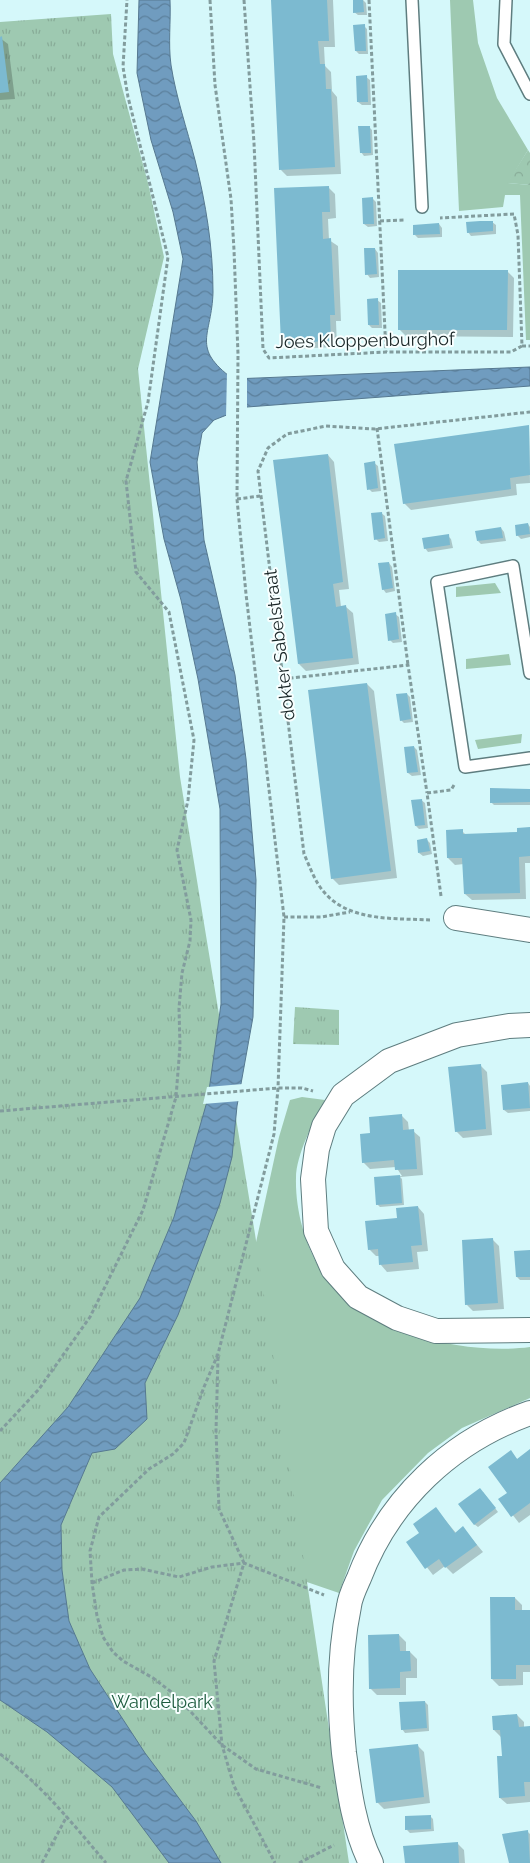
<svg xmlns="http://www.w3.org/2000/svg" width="530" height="1863" viewBox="0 0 530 1863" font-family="Raleway,sans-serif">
<defs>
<pattern id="forest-crowns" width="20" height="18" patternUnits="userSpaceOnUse" patternTransform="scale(1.25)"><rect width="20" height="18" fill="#9ec9b1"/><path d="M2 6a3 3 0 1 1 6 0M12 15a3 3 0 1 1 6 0" fill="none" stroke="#88ac98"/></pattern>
<pattern id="park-tufts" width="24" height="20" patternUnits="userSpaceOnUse" patternTransform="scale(1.25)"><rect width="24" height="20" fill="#9ec9b1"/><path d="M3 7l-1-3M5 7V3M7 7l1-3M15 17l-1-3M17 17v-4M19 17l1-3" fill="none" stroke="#88ac98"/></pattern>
<pattern id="water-waves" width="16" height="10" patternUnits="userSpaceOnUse" patternTransform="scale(1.25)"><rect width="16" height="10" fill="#709cbf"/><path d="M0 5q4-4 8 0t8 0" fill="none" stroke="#5b7f9b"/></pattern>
</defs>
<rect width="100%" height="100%" fill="#d5f8fa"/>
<!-- green -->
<path fill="#9ec9b1" d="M450 0H473L478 43 497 98 528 150 508 183 530 185V340H526L520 195H505L503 207 459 211Z
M495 583 501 593 456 597V587Z
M509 654 511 665 466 669V659Z
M522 734 521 743 478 749 475 740Z
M302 1097 325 1100C314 1120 296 1155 296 1178 295 1215 309 1262 336 1290 379 1336 470 1355 530 1347V1398L462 1428 428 1453 382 1500 354 1551 339 1593 301 1580 255 1247 279 1137 290 1100Z"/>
<!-- forest -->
<path fill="url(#forest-crowns)" d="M528 150 530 153V185L507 183Z"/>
<!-- park -->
<path fill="url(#park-tufts)" d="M111 14 113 54 148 183 164 257 138 369 180 777 255 1234 349 1863H0V22Z
M295 1007 339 1010V1045L293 1044Z"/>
<!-- water -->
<path fill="url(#water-waves)" stroke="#567991" d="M139 0H170C171 21 168 44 171 65 176 97 187 129 195 160 206 204 213 247 213 292 212 336 190 347 233 379L530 367V386L247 407 214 420 202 433 197 462 204 540 235 675 246 759 256 880 253 1017 237 1106 232 1157 220 1203 178 1315 145 1383 147 1419 115 1449 92 1453 61 1525 62 1570 69 1621 90 1669 145 1753 196 1821 221 1863H169L112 1787 47 1732 0 1700V1483L68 1407 140 1298 174 1217 208 1098 221 1004 220 809 198 679 181 600 164 539 150 462 183 259 173 212 151 140 137 73Z"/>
<!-- pier -->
<path fill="#d5f8fa" d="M227 372 233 376H247V410L226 417Z
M243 1084 240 1101 203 1104 207 1087Z"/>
<!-- shadow -->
<path fill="#0003" d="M273 0H333L335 47H324L325 66 331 72 332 91 337 97 341 174 287 176 281 170Z
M363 0 366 3 367 15H358L354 12Z
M364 26 367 29 368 54H359L356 51Z
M0 38 8 44 15 99 0 100Z
M366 77 370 80 371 105H362L358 102Z
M369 127 372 130 373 155 364 156 361 152Z
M328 187 335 194 336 218 328 219 329 240 338 246 341 321H336L337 347 289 349 282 342Z
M373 199 376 202 377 226 368 227 364 224Z
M492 222 496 225V234L471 236 468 232Z
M439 224 442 228V237L418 238 415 235Z
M375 249 378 253 379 277 370 278 367 274Z
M507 271 514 278 513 337 406 336 399 329Z
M377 300 381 303 382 328H372L369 325Z
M529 427 530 483 516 484 517 495 411 510 404 503Z
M328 455 334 462 349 589 339 590 341 607H346L353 613 359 664 306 671 299 664Z
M374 463 378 466 381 491 372 492 369 489Z
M381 513 385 516 388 541 379 542 376 539Z
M528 524 530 527V537L521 539 517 535Z
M501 528 504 532 506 541 481 544 478 541Z
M448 536 451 539 453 548 428 552 425 548Z
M389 563 392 567 395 591 386 593 383 589Z
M395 614 399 617 402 642 393 643 390 640Z
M367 684 374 691 397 878 339 885 332 878Z
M407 694 410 697 413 722 404 723 401 720Z
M414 747 417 750 421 775 412 776 408 773Z
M530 790V805H494L491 802Z
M421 800 425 803 428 828 419 829 416 826Z
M530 829V863H525L526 899 472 900 465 894 464 864 455 865 448 858 462 831 466 835 518 833Z
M427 840 430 843 432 854 423 856 419 853Z
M480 1065 487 1072 492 1135 463 1138 456 1131Z
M528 1083 530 1086V1111L508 1113 504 1110Z
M401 1115 408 1122 409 1131H413L420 1137 423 1175 400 1177 402 1179 404 1205 380 1207 377 1204 375 1178 402 1176 396 1167 370 1169 363 1162 372 1134Z
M418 1207 424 1214 428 1251 417 1252 419 1269 387 1272 381 1265 380 1256H376L369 1249 398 1219Z
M492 1239 499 1246 504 1309 473 1311 467 1305Z
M530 1251V1280H520L517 1277Z
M530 1451V1515L519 1523 500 1499 508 1493 511 1452 518 1460Z
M483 1492 498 1512 478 1527 474 1524Z
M436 1509 456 1533 463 1528 483 1552 453 1574 445 1566 433 1575 408 1543 421 1533Z
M515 1598 522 1605V1611H530V1672H523V1685L499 1686 492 1679Z
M399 1635 406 1642V1652H410L417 1659V1678H406V1695H377L370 1688Z
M425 1702 428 1705 429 1731 405 1733 402 1729Z
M517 1715 524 1722V1728L530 1727V1802L507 1804 500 1798 504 1757 501 1737 494 1730Z
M417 1745 424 1752 430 1803 384 1809 377 1802Z
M430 1816 433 1819 434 1831 410 1833 407 1830Z
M527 1831 530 1834V1863H509Z
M457 1843 464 1850 465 1863H406Z"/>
<!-- building -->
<path fill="#7cbad0" d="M271 0H327L329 41H318L320 64H325L326 89H331L335 167 279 170Z
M353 0H363L364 12 353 13Z
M365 24 366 51H355L353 25Z
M2 36 9 92 0 93V37Z
M367 75 368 102H357L356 76Z
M358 126H370L371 153H360Z
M329 186 330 212H322L323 239 331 238 335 315H330L331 341 281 343 274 188Z
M373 197 374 224H363L362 198Z
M480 221H493V231L467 233 466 222Z
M439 223 440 234 413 235V225Z
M364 248H375L377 274 365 275Z
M398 270H508L507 330H398Z
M378 298 379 325H368L367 299Z
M529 425 530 475 510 478 511 489 403 504 394 444Z
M328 454 343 582 333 584 336 607 346 605 353 658 298 664 273 460Z
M375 461 378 488 367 490 364 463Z
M382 512 385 538 374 540 371 513Z
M528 523 530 534 516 536 515 525Z
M501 527 503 538 477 541 475 531Z
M449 534 450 545 424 549 422 538Z
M389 562 393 588 382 590 378 563Z
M396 612 399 639 388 641 385 614Z
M367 683 391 871 331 879 308 690Z
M407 693 411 719 400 721 396 694Z
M414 746 418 772 407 773 404 747Z
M490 788 530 789V802L490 803Z
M422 799 425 825 415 826 411 800Z
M530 827V856L519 857 520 893 464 894 462 858H447L446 830 463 829V834L517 832V828Z
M427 838 430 851 418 853 417 840Z
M481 1064 486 1129 455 1132 448 1067Z
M528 1082 530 1108 503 1110 501 1085Z
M402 1114 403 1130 414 1129 417 1169 395 1170 394 1160 362 1163 360 1134 370 1133 369 1117Z
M400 1175 402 1203 376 1205 374 1177Z
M418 1206 422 1245 411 1246 413 1262 379 1265 378 1249 368 1250 365 1221 397 1218 396 1208Z
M493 1238 498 1303 465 1305 462 1240Z
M530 1250V1277H516L514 1251Z
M530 1449V1503L511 1517 498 1499 507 1493 488 1467 511 1450 517 1459Z
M480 1488 496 1508 474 1525 458 1504Z
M436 1507 455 1533 463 1526 477 1545 445 1568 439 1559 425 1569 406 1542 419 1533 413 1524Z
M490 1597H515V1610H530V1665H516V1679H491Z
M399 1634 400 1651H410L411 1671 400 1672V1688L369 1689 368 1635Z
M425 1701 427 1728 401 1730 399 1702Z
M517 1714 519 1727 530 1726V1782H524L525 1796 499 1798 497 1756H502L500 1730H493L492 1716Z
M418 1744 424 1797 376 1803 369 1749Z
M431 1815V1829L405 1830V1816Z
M528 1830 530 1863H509L502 1834Z
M458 1842 459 1863H405L403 1846Z"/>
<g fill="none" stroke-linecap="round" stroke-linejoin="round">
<defs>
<path id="lane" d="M412 0 422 207
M506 0 504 44 530 94
M530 673 513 566 437 582 465 767 530 758"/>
<path id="street" d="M456 918 530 930
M530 1025 509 1026 457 1035 389 1061 343 1095 324 1126 317 1149 313 1179 316 1231 333 1269 358 1297 397 1318 436 1331 530 1330
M371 1863C354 1829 349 1790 344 1753 339 1705 339 1654 349 1606 350 1597 355 1587 359 1578 389 1499 451 1441 530 1413"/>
</defs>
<!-- lane casing -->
<use href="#lane" stroke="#5e7d7f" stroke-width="14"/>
<!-- street casing -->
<use href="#street" stroke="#5e7d7f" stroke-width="26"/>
<!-- path -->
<path stroke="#829c9d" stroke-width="3" stroke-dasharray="4 2.5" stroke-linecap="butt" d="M210 0 215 85 231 199 234 250 238 354 237 499 246 594 284 917 278 1088 274 1134 218 1354 204 1387 184 1443 173 1454 149 1469 99 1517 90 1551 92 1583 97 1616 103 1637 113 1652 123 1661 153 1678 174 1694 222 1745 256 1769 322 1788
M244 0 254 143 263 349 269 358 386 352H511L522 346 518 235 514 214 440 218
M369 0 386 352
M380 221 406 220
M522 346H530
M377 428 408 665
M237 499 260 496
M283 679 408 665 427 793
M441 896 427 793 451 790 454 785
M284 917H321L350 912
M430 920C395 918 349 922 324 892 315 882 310 867 304 854L258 471 268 448 287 434 326 426 375 429 530 412
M0 1111 278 1088H302L313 1091
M218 1357 216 1431 219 1509 244 1563 214 1661 222 1745 234 1786 275 1863
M0 1431 39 1389 90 1317 143 1210 176 1097 180 1046 179 1008 182 973 190 941 191 920 177 850 188 800 194 740 169 612 136 572 126 481 148 402 168 257 128 97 123 67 127 0
M92 1583 124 1570 142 1569 179 1577 212 1567 244 1563 324 1595
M0 1754C41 1784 73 1824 106 1863
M42 1863 67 1816
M299 1863 334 1845"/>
<!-- lane -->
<use href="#lane" stroke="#fff" stroke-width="11"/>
<!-- street -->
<use href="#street" stroke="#fff" stroke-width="24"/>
</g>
<g text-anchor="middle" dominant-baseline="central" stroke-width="4" stroke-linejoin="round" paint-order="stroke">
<!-- street labels -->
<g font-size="18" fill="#192627" stroke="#f8ffff">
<text transform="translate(365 340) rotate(-1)">Joes Kloppenburghof</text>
<text transform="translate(279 645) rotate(-97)">dokter Sabelstraat</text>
</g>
<!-- park labels -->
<g font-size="18" fill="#1d5c3f" stroke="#f8ffff">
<text x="162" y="1701">Wandelpark</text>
</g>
</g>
</svg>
